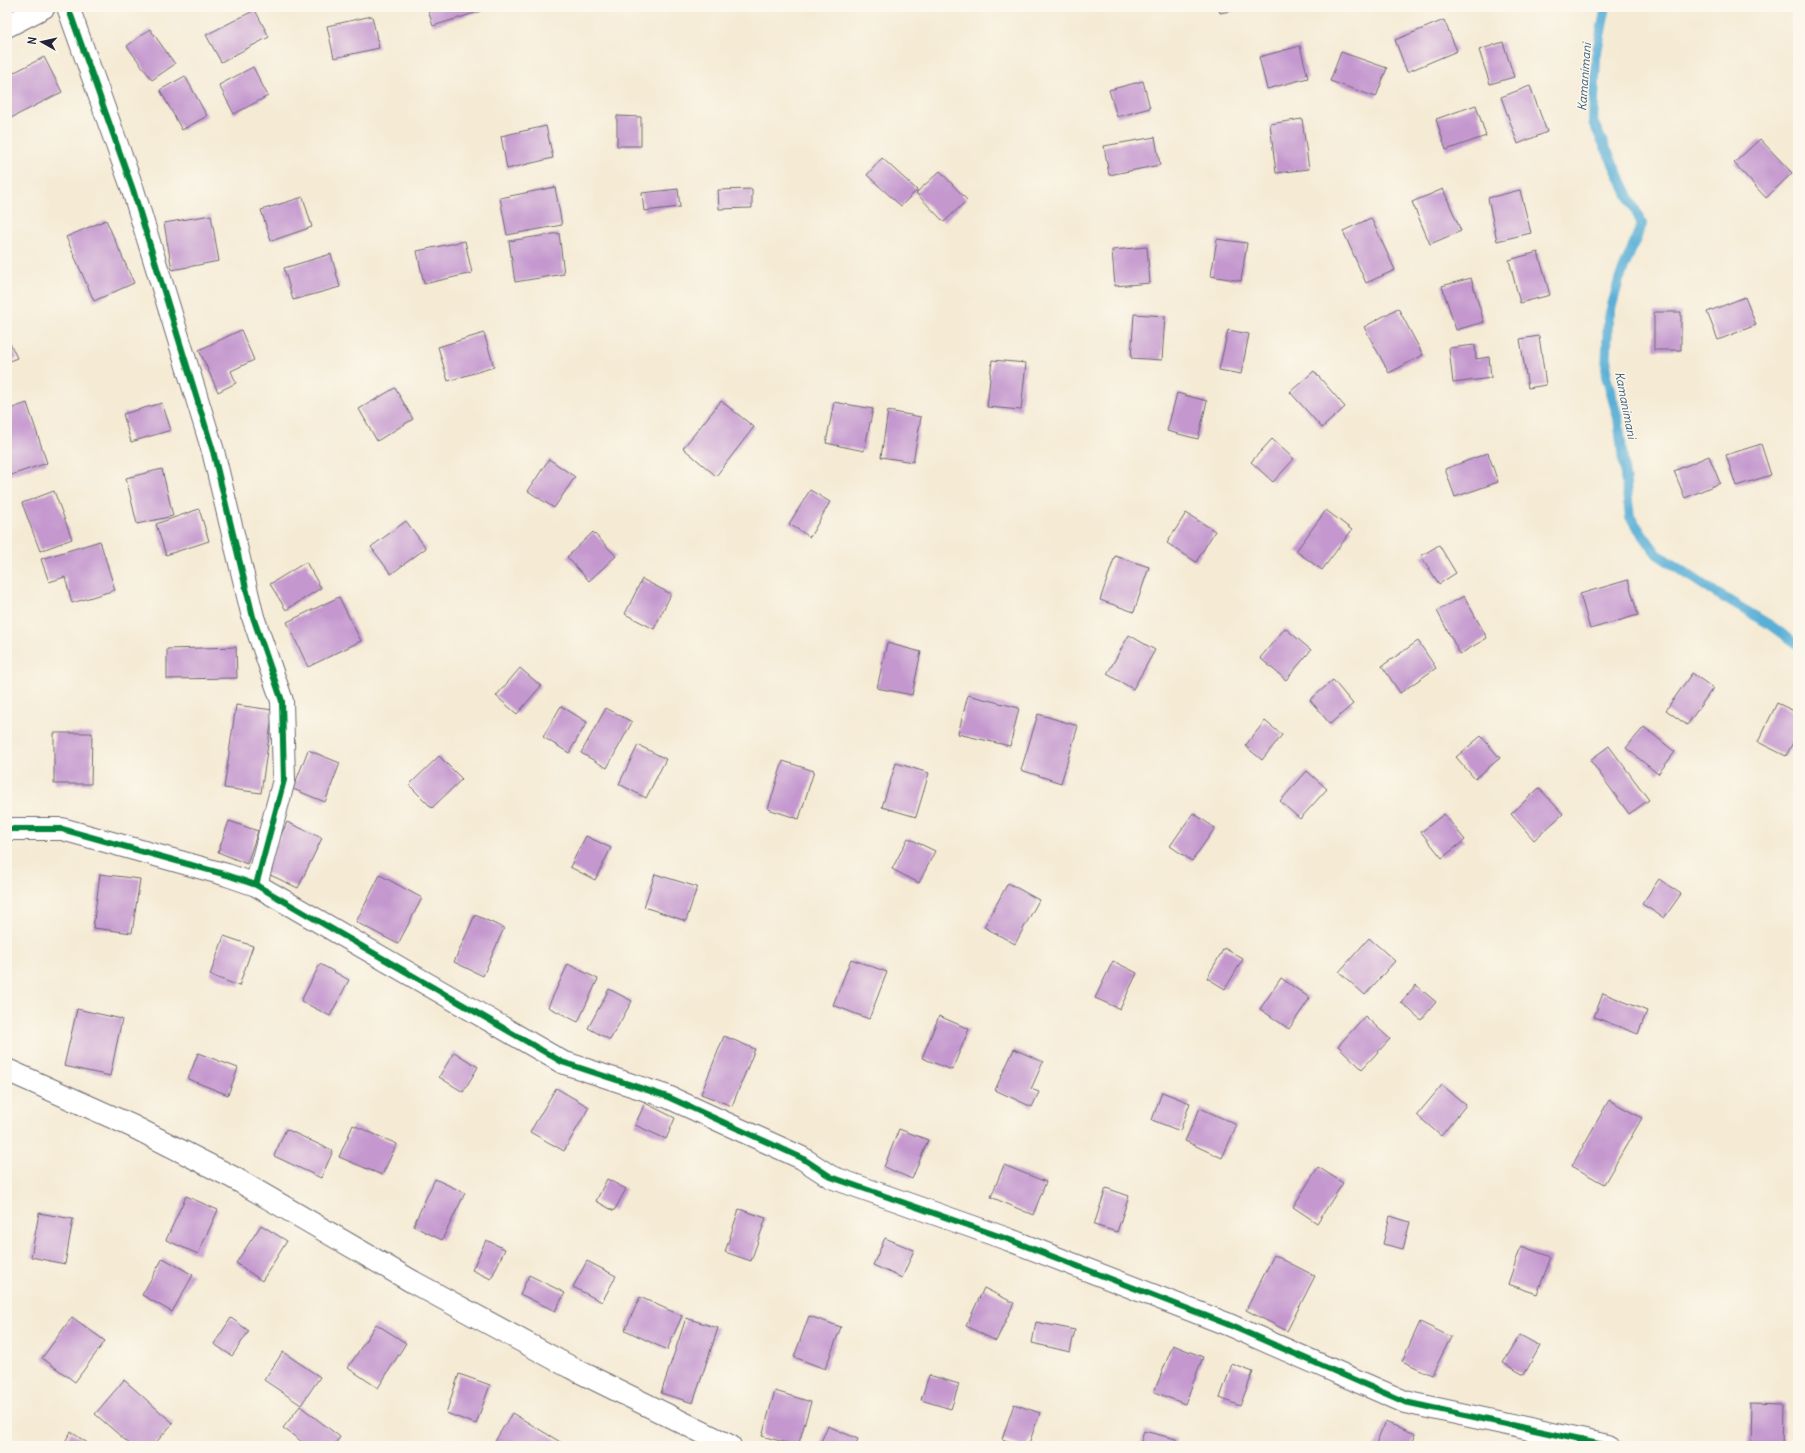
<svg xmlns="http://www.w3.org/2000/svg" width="1805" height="1453" viewBox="0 0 1805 1453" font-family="Delius,sans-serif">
<rect width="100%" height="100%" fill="#fbf7ec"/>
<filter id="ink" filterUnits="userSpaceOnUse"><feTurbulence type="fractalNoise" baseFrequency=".025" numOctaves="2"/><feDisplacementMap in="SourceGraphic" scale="8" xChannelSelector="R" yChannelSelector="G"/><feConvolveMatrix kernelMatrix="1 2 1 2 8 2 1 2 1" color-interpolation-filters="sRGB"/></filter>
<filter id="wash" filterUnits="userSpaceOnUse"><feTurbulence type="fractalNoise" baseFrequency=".012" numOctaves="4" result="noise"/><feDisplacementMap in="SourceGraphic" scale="16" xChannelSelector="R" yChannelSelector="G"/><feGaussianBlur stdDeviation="0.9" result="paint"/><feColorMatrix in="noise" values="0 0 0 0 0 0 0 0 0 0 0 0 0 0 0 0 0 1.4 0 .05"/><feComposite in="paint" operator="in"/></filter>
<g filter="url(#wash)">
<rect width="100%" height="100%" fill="#f5ebd5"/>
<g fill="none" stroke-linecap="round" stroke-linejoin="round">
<!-- stream -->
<path stroke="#5aafd6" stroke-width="10" d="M1606 7 1596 56 1593 122 1642 224 1619 280 1608 320 1606 376 1618 418 1630 517 1657 554 1711 590 1770 625 1798 645"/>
</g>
<g id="blocks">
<!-- building -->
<path fill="#c498cf" d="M427 7H480L481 11 433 26Z
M1218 7H1246V8L1220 13Z
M255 10 269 37 221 62 206 35Z
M372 16 379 48 334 58 327 26Z
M1444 20 1457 51 1407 72 1395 40Z
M150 29 175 64 152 80 127 46Z
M1503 42 1514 77 1490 84 1479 50Z
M1300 46 1308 78 1267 89 1259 57Z
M1341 52 1387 68 1376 97 1330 81Z
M44 57 62 92 11 118 7 109V76Z
M253 67 268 96 234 114 219 85Z
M185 76 207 116 182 130 160 90Z
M1143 81 1150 108 1117 117 1109 90Z
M1530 86 1547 132 1518 144 1501 97Z
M1476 105 1486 136 1446 150 1436 119Z
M617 116 641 117V146H617Z
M1302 119 1309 169 1276 173 1270 124Z
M546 126 553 158 507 169 501 136Z
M1155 137 1160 165 1109 175 1104 146Z
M1760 139 1792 173 1766 198 1734 163Z
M882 158 917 190 901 206 867 175Z
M940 171 967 200 944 222 916 193Z
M555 187 562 225 507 235 500 198Z
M678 189 680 207 644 211 642 193Z
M752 189V208L719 209 718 190Z
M1443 189 1461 231 1430 244 1412 202Z
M1520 190 1531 233 1497 241 1488 198Z
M303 197 312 227 271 241 261 210Z
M211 215 219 261 172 270 164 223Z
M1371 218 1395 270 1366 283 1343 231Z
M106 220 134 283 94 301 66 237Z
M559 233 564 274 515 282 509 241Z
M1217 239 1247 243 1241 281 1211 276Z
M465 241 472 273 424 284 417 251Z
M1147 247 1150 283 1115 286 1112 250Z
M1538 252 1550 295 1520 303 1509 260Z
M331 254 340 287 293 300 284 268Z
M1471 278 1484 322 1456 330 1442 286Z
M1745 297 1756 325 1718 340 1707 312Z
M1398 308 1423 355 1389 373 1364 327Z
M1654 312H1681V350H1654Z
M1134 314 1165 316 1162 360 1131 358Z
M241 330 254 360 231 371 236 383 218 392 199 350Z
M1228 330 1249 334 1241 374 1219 370Z
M484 333 494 367 448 381 438 347Z
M1539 336 1546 385 1528 388 1520 339Z
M7 337 17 358 7 362Z
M1475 345 1476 359 1489 357 1491 378 1453 383 1449 348Z
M992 360 1026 363 1021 410 987 407Z
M1314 371 1345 407 1322 428 1290 392Z
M395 388 413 419 377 441 359 409Z
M1177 393 1207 401 1198 439 1167 431Z
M721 401 754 427 716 476 683 448Z
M834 402 873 409 864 451 826 443Z
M27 403 47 463 8 476 7 410Z
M162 403 171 430 131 442 123 414Z
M888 411 921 417 913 462 881 457Z
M1272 439 1294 459 1273 482 1251 462Z
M1761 444 1771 475 1736 486 1726 455Z
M1488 453 1498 482 1455 497 1445 469Z
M1709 456 1720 483 1685 498 1674 471Z
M549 459 575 477 554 508 528 491Z
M162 469 173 516 137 524 126 478Z
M810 490 830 502 810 537 789 524Z
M54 491 72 539 40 551 22 503Z
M199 509 209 541 166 555 156 524Z
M1326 510 1352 530 1322 570 1296 551Z
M1186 513 1215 531 1196 562 1167 543Z
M406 521 426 548 391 574 371 547Z
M593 532 616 556 589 581 567 557Z
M100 541 115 590 72 603 65 577 49 582 41 559Z
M1439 545 1456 573 1439 584 1421 556Z
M1115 556 1149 567 1134 612 1100 600Z
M306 562 321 588 286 610 270 584Z
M642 579 671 594 654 629 625 614Z
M1628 580 1638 615 1590 629 1580 594Z
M1464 596 1487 638 1460 654 1437 611Z
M339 597 361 641 308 667 287 622Z
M1285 628 1311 650 1286 680 1260 658Z
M1129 635 1155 650 1133 689 1107 674Z
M1418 641 1436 668 1400 693 1382 666Z
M887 643 921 652 912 695 877 688Z
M236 647 237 678 167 679V649Z
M520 668 541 686 517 714 496 696Z
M1692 673 1713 688 1687 725 1666 710Z
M1333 680 1353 704 1330 724 1310 700Z
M968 695 1019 708 1010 746 958 734Z
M1777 703 1798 713V733L1786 756 1758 742Z
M236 705 273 710 261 793 224 788Z
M561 706 587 722 569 753 543 737Z
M606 708 632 722 607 768 581 753Z
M1038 714 1078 726 1061 783 1021 770Z
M1265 721 1282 735 1262 760 1245 746Z
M1644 727 1675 752 1658 774 1626 748Z
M54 733H92L91 784H54Z
M1481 736 1500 758 1475 779 1456 757Z
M638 745 666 759 646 798 619 784Z
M1609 746 1649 800 1629 814 1590 760Z
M308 750 340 763 325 802 293 789Z
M439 756 462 779 432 808 409 785Z
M783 761 814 771 799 819 768 809Z
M896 763 929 773 916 817 882 807Z
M1307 771 1327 789 1300 819 1280 801Z
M1539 788 1563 814 1534 840 1511 814Z
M1193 813 1215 828 1192 861 1170 846Z
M1444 814 1465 840 1442 858 1421 832Z
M229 821 258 831 247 864 218 852Z
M287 822 322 838 298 888 264 872Z
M586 836 611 848 595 880 570 867Z
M908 838 935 851 919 883 892 869Z
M100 874 140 879 132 933 93 928Z
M655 874 697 887 686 921 644 907Z
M380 875 422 898 398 944 356 922Z
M1659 879 1681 894 1664 918 1642 904Z
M1008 883 1039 900 1015 944 984 927Z
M475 915 504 928 483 976 454 962Z
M224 936 253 946 239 986 210 975Z
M1369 938 1395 961 1365 995 1339 972Z
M1224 948 1243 959 1225 989 1207 978Z
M851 959 887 972 869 1019 833 1005Z
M1113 961 1137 973 1120 1009 1095 998Z
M320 964 349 980 330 1016 301 1001Z
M568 964 598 979 578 1022 548 1007Z
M1281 978 1310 998 1289 1029 1260 1009Z
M1416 985 1436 1002 1421 1020 1401 1002Z
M609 989 632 1001 610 1040 588 1028Z
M1603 993 1647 1011 1638 1034 1594 1017Z
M77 1009 122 1019 110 1076 64 1066Z
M939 1016 969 1029 952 1070 922 1058Z
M1365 1016 1390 1039 1362 1069 1338 1046Z
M724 1036 755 1049 732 1106 701 1094Z
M1014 1049 1043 1062 1031 1089 1039 1092 1032 1107 995 1090Z
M454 1052 478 1067 463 1092 439 1077Z
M198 1053 238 1068 228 1095 188 1079Z
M1442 1085 1466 1105 1441 1136 1417 1115Z
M556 1088 589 1107 564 1151 530 1132Z
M1162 1092 1190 1103 1180 1131 1152 1120Z
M1609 1100 1642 1118 1604 1184 1572 1166Z
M645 1103 675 1118 666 1139 635 1125Z
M1200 1108 1237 1125 1222 1158 1185 1141Z
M353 1125 397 1144 382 1175 339 1157Z
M286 1129 333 1151 321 1178 274 1156Z
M899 1129 928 1140 912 1179 884 1167Z
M1004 1165 1046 1182 1033 1215 991 1197Z
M1318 1167 1343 1183 1317 1223 1293 1207Z
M435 1179 465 1193 442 1240 413 1226Z
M607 1179 626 1189 614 1211 596 1201Z
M1106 1188 1129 1196 1117 1232 1094 1225Z
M186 1196 218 1210 198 1254 166 1240Z
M739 1209 766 1218 751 1261 725 1252Z
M39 1213 73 1219 65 1264 31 1257Z
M1390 1216 1410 1222 1403 1249 1383 1244Z
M261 1225 287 1241 262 1281 236 1263Z
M885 1238 914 1250 902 1278 873 1265Z
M486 1240 505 1249 491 1279 472 1270Z
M1521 1246 1551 1257 1537 1294 1508 1284Z
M1274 1255 1315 1276 1287 1331 1246 1310Z
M163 1258 193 1275 172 1312 142 1295Z
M587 1261 616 1276 602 1302 573 1287Z
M529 1275 565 1293 555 1311 520 1294Z
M984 1288 1014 1303 996 1341 966 1326Z
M640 1297 682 1316 667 1350 625 1330Z
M809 1316 841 1327 825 1369 794 1357Z
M72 1317 105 1341 75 1382 42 1358Z
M231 1318 249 1331 232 1356 214 1344Z
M686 1318 718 1328 693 1403 661 1393Z
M1036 1322 1075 1330 1070 1352 1032 1343Z
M1420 1322 1451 1337 1432 1375 1402 1361Z
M376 1324 406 1343 378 1388 348 1368Z
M1520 1335 1540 1346 1524 1375 1503 1363Z
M1173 1345 1203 1357 1185 1404 1154 1392Z
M283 1352 320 1377 301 1405 264 1380Z
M1232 1364 1253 1372 1240 1406 1220 1398Z
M459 1374 490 1385 476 1424 446 1413Z
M929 1375 959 1384 951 1409 921 1400Z
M124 1380 173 1423 153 1446H132L95 1414Z
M775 1391 811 1402 798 1446 762 1436Z
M1750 1403 1785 1404 1784 1446H1749Z
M1014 1404 1040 1413 1028 1446H1023L1002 1439Z
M300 1406 340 1437 333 1446H308L283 1428Z
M512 1413 567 1446H492Z
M1385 1422 1416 1434 1411 1446H1375Z
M828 1426 858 1439 855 1446H819Z
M1144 1431 1176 1439 1175 1446H1140Z
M71 1432 92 1446H62Z"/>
</g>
</g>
<g filter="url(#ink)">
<use href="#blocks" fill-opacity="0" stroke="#6c6871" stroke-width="1"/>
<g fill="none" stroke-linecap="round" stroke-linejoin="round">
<defs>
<path id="minor" d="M68 7 133 190 213 451 253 617 282 701 284 780 256 885
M7 26 44 7
M7 829H62L227 875 256 885 562 1062 668 1097 802 1158 831 1177 1010 1240 1227 1324 1405 1402 1608 1446
M7 1070 132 1126 234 1178 413 1282 570 1367 730 1446"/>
</defs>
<!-- minor casing -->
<use href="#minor" stroke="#6c6871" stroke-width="24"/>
<!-- minor -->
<use href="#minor" stroke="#fff" stroke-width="22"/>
<defs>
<path id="cycleway" d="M68 7 133 190 213 451 253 617 282 701 284 780 256 885
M7 829H62L227 875 256 885 562 1062 668 1097 802 1158 831 1177 1010 1240 1227 1324 1405 1402 1608 1446"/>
</defs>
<!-- cycleway casing -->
<use href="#cycleway" stroke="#fbf7ec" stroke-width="8"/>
<!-- cycleway -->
<use href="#cycleway" stroke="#00873e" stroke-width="6"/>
</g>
</g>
<g text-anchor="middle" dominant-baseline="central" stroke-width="3" stroke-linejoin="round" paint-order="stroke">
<!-- water labels -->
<g font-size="12" font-style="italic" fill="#385a79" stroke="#fbf7ec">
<text transform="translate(1584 77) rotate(-86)">Kamanimani</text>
<text transform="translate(1626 405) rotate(79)">Kamanimani</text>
</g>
</g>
<!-- margin -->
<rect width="1805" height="1453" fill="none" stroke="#fbf7ec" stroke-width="24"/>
<!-- north arrow -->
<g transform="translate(42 42) rotate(278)" stroke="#fbf7ec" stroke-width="3" paint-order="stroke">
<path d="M0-3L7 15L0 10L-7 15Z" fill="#22223b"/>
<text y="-6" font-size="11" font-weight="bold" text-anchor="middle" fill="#22223b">N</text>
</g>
</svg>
